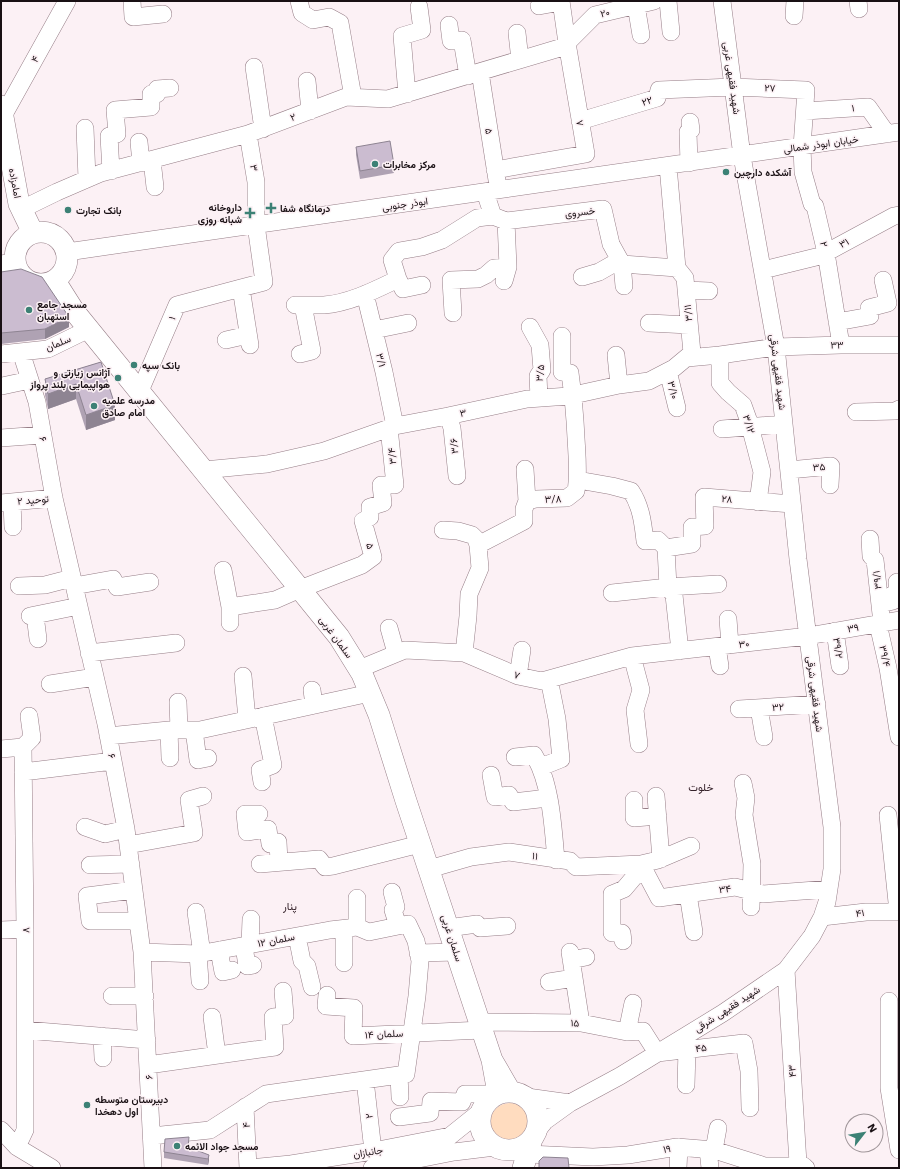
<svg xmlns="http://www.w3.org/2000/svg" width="900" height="1169" viewBox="0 0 900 1169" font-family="'Work Sans',Vazirmatn,sans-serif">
<rect width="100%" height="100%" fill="#fcf1f5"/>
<!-- green -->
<path fill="#ffdcbf" d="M490 1123a20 20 0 1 1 40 0a20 20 0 1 1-40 0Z"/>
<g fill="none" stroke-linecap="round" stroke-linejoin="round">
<defs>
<path id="minor" d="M132 1 133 17 163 14
M299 1 302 13 313 20 329 17 340 23 353 97
M668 1 671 32
M858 1 859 9
M636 5 641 35
M539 6 561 2
M794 16 795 1
M449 25 451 41 462 40 468 76
M517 33 520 60
M254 67 263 129
M480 72 497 180
M307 81 310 111
M407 94 402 36 422 30 419 7
M805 111 868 107 887 134
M3 116 67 1
M580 121 657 98 659 90 733 87 806 90 802 147 803 172 812 204 815 206 826 253 841 345
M85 128 87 179
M248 134 256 182V225L264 282 241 288 250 345
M139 142 141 163
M152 160 155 187
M689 163 688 132 691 130 690 122
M668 166 677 268
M495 170 586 154 567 43 561 1
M111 171 109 136 117 134 115 110 151 107V94H157V89L170 88
M485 192 493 216 506 221 603 209 611 244 622 264 677 268
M22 209 57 192 101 173 248 134 346 97 388 99 563 47 595 15 654 1
M67 252 899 132
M1 264 15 262
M622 264 624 286
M763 270 820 256 894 216 899 215
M582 277 599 272 620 260
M504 281 508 267 506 221
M422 285 403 289 398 279 392 260 399 251 422 247 442 240 477 218 493 216
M686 290 709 291
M365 294 384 372 395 426
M295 305C305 305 314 305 324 305 350 303 375 290 398 279
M453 313 451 280 478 279 486 275 494 268 508 267
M837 322 870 316 869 308 888 303 883 280
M649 323 689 325
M530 327 540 345 542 370 538 376 539 398
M374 330 408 323
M226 340 248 335
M21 352 37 402 54 498 106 724 126 829 142 952 153 1168
M1 354 48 349 89 329
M300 354 312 351 303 305
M616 355 619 385
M720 355V383L728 392 743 405 748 419 755 445 762 472 758 502
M687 358 720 355 776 347 841 345H899
M668 371 677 408
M2 386 30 380
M140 391 177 305 241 288
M856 412 895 411 899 409
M448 416 452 428 457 476
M722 429 784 424
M1 438 42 435
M525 469 527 501
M204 470 267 464 324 451 395 426 448 416 527 399 569 396 619 385 649 381 674 368 692 353 685 278 677 268
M789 470 831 466 830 485
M578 480 612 486 631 491C641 506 643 523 645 541L658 540 666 548 668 587 718 584
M12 502 13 527
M1 503 54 498
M443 530 458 531 472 535 476 539 478 545 480 568 469 594 468 616 464 653
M870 539 871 556 875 560 882 623
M478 545 524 521V509L527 501 536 499 567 498 576 491C579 474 577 456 576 438 575 416 573 395 570 373L562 372V336
M666 548 692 544V527L705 526 704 497 792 504
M223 570 230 607V623
M19 586 45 585 72 578
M74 586 113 579 117 587 150 582
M612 593 668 587 674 595 680 651
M880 604 893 601 892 595 898 594 897 582
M230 607 275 600 300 589 362 565 373 557 363 521 370 517V507L383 503 381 485H395L389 428
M35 615 38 639
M30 616 79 606
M728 619 730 645
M878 624 888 668 899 737
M389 628 396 653
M835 631 840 666
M717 647 720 666
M89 653 176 643
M632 656 641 690 635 710 639 744
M359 669 405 650 464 653 518 676 542 681 632 656 808 636 899 620
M243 676 247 719
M518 676 522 650
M50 684 95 677
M312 690 314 705
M178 702 179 730
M759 708 764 737
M739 709 817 704
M169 730 170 758
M194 730 198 760 208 758
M108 736 169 730H200L370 693
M1 749 23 747
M515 757 534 755C551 783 553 827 556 860
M541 767 561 759 557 719 549 679
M23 772 113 761
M491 775 495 797 509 795 513 802 548 798
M262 782 260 770 273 765 263 716
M743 783 746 798 744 815 752 864 751 907
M656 796 661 859
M634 800V818L658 816
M259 814H245L247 832 268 829 270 844 278 842 279 862
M888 815 898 912
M85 827 105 834 126 829
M128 845 194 833 189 800 203 796
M260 864 319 859 325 867 333 866 420 844
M641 864 659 898 735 887 763 894 829 889
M90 865 131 864
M429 869 471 857 509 852 570 861 576 867 641 864 658 860 691 846
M134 890 87 896 90 921H138
M392 892 396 907 393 910 398 926
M688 894 694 932
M196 912 202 954
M822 917 866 912H899
M357 927V898
M448 928 477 924 480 928 507 926
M1 930 25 929
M297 936 302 961 307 966 312 987
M623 941 622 933H612V894L624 889 635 876 641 864
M250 945 251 919
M244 946 247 966 253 965
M219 950 223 972 232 970
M142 952 198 954 330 930 357 927 369 932 408 924 416 941 420 961 417 996 406 1074 266 1094 210 1130 152 1136
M570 952 581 1023
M418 953 457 952
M198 954 200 981
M571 960 586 957
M344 963V929
M786 970 798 1163 806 1168
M549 982 574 978
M327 995 326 1006 354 1008 353 1036 482 1030
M112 996H145
M889 1001V1088L899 1150
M212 1017 217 1055
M480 1022 581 1023 627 1032 643 1031 657 1053 744 1043 749 1071 750 1108
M25 1030 147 1040
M627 1032 633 1003
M102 1036 103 1058
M148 1065 275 1047 273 1017 285 1016 283 991
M399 1075 400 1097
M365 1080 373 1151
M686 1085 687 1050
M527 1097 570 1103 545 1121 536 1132
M570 1103 620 1076 723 1013 786 970 812 936 822 917 827 902 832 869V827L798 559 776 347 742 156 722 1
M245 1107 248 1168
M399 1117 430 1113 431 1101 462 1102 465 1094H496
M1 1130 17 1147 52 1168
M17 1147 25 1130V929L23 747 32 738 29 716
M708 1149 710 1168
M714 1150 718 1128
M528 1154 593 1157 628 1155 677 1147 714 1150 765 1166H804
M248 1168 291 1164 373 1151 450 1136 480 1112
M372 1168 454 1152 495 1147
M678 1168 679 1147"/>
<path id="major" d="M1 106 19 204 33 233
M15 258a26 26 0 1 1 52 0a26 26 0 1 1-52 0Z
M55 281 74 311 339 637 362 674 379 715 406 801 492 1060
M480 1121a29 29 0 1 1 58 0a29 29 0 1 1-58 0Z
M498 1093 492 1060 510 1091
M523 1168 532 1139"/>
</defs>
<!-- minor casing -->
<use href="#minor" stroke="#967e87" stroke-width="18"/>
<!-- major casing -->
<use href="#major" stroke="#967e87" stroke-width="22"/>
<!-- minor -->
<use href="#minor" stroke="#fff" stroke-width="17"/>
<!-- major -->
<use href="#major" stroke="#fff" stroke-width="21"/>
</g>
<!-- wall -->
<path fill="#afa2b3" d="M356 147 394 165V173L360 179 356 155Z
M1 272 69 327 45 339 1 344Z
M101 362 115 420 86 430 76 399 48 409 45 395V379Z
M188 1147 209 1160 208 1165 164 1158V1152Z"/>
<!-- shaded-wall -->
<path fill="#8e8492" d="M69 317V327L45 339V329Z
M76 384V399L48 409V394Z
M115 405V420L86 430V415Z
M209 1155V1160L208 1165V1159Z"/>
<!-- building -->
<path fill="#cbbcd0" stroke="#8e8492" d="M390 141 394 165 360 171 356 147Z
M21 269 42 277 69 317 45 329 1 333V272Z
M101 362 115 405 86 415 76 384 48 394 45 379Z
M189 1137 188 1147 209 1155 208 1159 164 1152 165 1139Z
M543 1157 568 1158 569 1168H539V1161Z"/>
<!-- markers -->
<g fill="#3c8175" stroke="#fcf1f5" stroke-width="1.5">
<circle cx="375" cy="164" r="4"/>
<circle cx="726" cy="172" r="4"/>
<path d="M269 202h4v4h4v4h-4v4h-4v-4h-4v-4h4z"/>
<circle cx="68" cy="210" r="4"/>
<path d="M248 207h4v4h4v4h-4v4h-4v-4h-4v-4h4z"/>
<circle cx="29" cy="310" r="4"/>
<circle cx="134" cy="365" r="4"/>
<circle cx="118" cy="378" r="4"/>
<circle cx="94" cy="406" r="4"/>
<circle cx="87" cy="1105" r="4"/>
<circle cx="177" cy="1146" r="4"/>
</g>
<g text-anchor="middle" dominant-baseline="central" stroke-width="3" stroke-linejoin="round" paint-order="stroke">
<!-- street labels -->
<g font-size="10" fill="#191014" stroke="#fcf1f5">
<text transform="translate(605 13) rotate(-14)">۲۰</text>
<text transform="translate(35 59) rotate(-61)">۴</text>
<text transform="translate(732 78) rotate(82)">شهید فقیهی غربی</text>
<text transform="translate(770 88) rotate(2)">۲۷</text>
<text transform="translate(647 101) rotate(-17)">۲۲</text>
<text transform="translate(853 108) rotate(-4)">۱</text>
<text transform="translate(293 117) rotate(-21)">۲</text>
<text transform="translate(580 123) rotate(80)">۷</text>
<text transform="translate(489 131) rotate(81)">۵</text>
<text transform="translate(821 144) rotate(-8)">خیابان ابوذر شمالی</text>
<text transform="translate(254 168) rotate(80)">۳</text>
<text transform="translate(15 183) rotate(79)">امامزاده</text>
<text transform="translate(405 204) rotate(-8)">ابوذر جنوبی</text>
<text transform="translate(580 212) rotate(-7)">خسروی</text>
<text transform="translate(844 243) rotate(-29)">۳۱</text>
<text transform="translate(824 244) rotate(78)">۲</text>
<text transform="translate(688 313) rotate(-95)">۳/۱۱</text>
<text transform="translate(172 318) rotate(-66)">۱</text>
<text transform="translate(58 343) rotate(-22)">سلمان</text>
<text transform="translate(837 345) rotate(-1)">۳۳</text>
<text transform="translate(381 360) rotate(76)">۳/۱</text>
<text transform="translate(778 372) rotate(83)">شهید فقیهی شرقی</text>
<text transform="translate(540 373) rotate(-84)">۳/۵</text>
<text transform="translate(673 390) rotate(77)">۳/۱۰</text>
<text transform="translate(463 413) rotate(-12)">۳</text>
<text transform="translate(749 424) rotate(73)">۳/۱۲</text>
<text transform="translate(43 439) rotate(80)">۶</text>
<text transform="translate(454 446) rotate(-95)">۳/۶</text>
<text transform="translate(392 456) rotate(-95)">۳/۴</text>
<text transform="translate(819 467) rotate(-5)">۳۵</text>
<text transform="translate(553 499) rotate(-2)">۳/۸</text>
<text transform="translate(727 499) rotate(5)">۲۸</text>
<text transform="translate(33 500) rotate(-5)">توحید ۲</text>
<text transform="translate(370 546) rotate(76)">۵</text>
<text transform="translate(877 580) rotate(-96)">۳۹/۱</text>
<text transform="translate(853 628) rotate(-10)">۳۹</text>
<text transform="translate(336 637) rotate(54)">سلمان غربی</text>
<text transform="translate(744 644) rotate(-6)">۳۰</text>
<text transform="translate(838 648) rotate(81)">۳۹/۲</text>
<text transform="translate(885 656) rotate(78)">۳۹/۴</text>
<text transform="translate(517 675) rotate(18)">۷</text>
<text transform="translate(815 694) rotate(83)">شهید فقیهی شرقی</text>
<text transform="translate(778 707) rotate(-4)">۳۲</text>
<text transform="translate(112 756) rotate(79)">۶</text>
<text transform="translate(535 856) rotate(10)">۱۱</text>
<text transform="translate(725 889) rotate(-7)">۳۴</text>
<text transform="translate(860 913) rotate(-6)">۴۱</text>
<text transform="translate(25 930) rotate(-90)">۸</text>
<text transform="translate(452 938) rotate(72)">سلمان غربی</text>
<text transform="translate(276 940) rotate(-11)">سلمان ۱۲</text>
<text transform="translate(727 1009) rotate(-33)">شهید فقیهی شرقی</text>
<text transform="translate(575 1023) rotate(2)">۱۵</text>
<text transform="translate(384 1034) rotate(-3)">سلمان ۱۴</text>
<text transform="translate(701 1048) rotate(-7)">۴۵</text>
<text transform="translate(792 1071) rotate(-94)">۴۳</text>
<text transform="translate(149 1077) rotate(-93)">۶</text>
<text transform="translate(369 1116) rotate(-96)">۲</text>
<text transform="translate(246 1125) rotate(-93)">۴</text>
<text transform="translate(667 1149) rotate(-9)">۱۹</text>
<text transform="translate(368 1152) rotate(-9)">جانبازان</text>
</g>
<!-- poi labels -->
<g font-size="10" font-weight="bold" fill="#191014" stroke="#fcf1f5" text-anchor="start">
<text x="383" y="164">مرکز مخابرات</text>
<text x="734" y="172">آشکده دارچین</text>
<text x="242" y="207" text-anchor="end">داروخانه<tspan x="242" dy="12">شبانه روزی</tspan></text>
<text x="280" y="208">درمانگاه شفا</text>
<text x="76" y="210">بانک تجارت</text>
<text x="37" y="304">مسجد جامع<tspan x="37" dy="12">استهبان</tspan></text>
<text x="142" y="365">بانک سپه</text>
<text x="110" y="372" text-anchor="end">آژانس زیارتی و<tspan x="110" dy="12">هواپیمایی بلند پرواز</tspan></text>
<text x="102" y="400">مدرسه علمیه<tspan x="102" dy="12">امام صادق</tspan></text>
<text x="95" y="1099">دبیرستان متوسطه<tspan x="95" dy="12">اول دهخدا</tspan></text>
<text x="185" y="1146">مسجد جواد الائمه</text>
</g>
<!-- neighbourhood labels -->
<g font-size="11" fill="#36232b" stroke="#fcf1f5">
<text x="701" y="787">خلوت</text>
<text x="290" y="906">پنار</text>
</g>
</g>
<!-- border -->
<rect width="900" height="1169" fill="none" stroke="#191014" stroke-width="4"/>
<!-- north arrow -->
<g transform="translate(864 1133) rotate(59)"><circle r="19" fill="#fcf1f5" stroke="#a1979b"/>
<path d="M0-3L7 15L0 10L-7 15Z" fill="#3c8175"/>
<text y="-6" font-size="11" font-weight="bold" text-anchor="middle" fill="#191014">N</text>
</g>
</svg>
